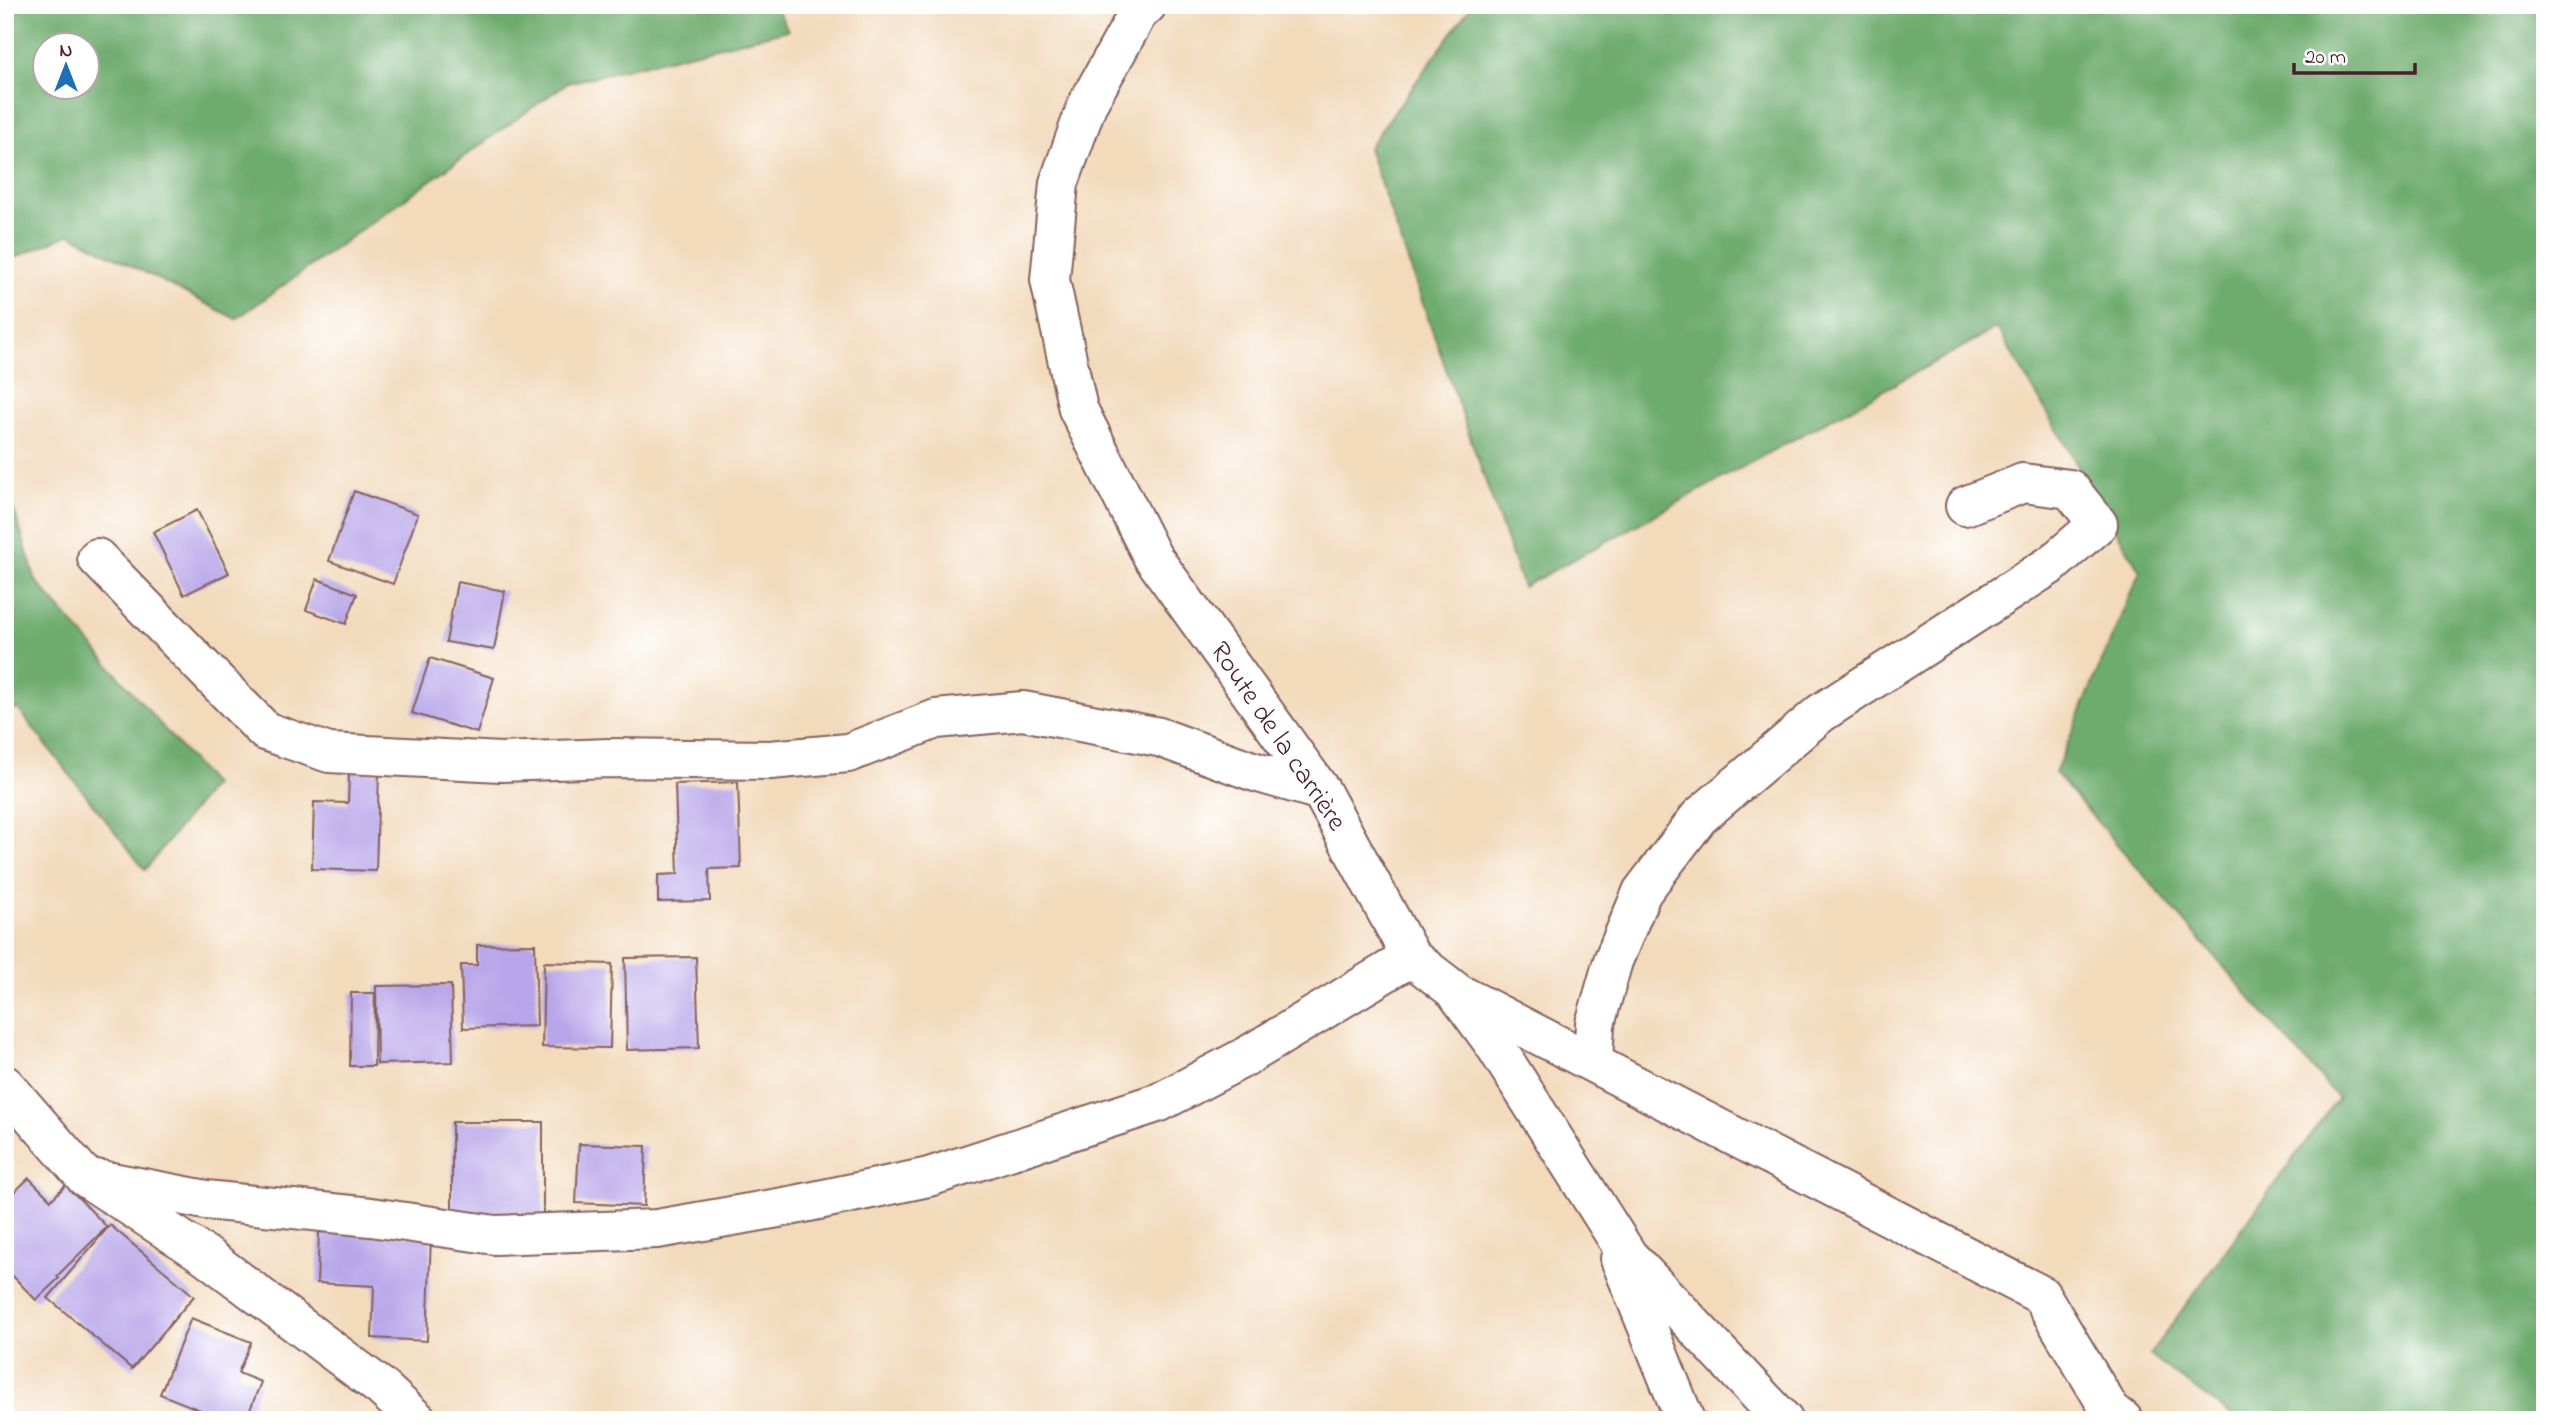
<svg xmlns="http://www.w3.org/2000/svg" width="2550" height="1425" viewBox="0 0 2550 1425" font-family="'Indie Flower',sans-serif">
<rect width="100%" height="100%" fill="#fff"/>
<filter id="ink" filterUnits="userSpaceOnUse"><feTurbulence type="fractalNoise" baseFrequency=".0143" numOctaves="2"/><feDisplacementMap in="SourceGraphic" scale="14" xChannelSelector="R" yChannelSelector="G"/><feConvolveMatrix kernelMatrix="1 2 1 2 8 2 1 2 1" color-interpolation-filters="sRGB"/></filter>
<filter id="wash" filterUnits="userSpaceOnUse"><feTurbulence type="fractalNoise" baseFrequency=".00686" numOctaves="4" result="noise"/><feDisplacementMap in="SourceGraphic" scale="28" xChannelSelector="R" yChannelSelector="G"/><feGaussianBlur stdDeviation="1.57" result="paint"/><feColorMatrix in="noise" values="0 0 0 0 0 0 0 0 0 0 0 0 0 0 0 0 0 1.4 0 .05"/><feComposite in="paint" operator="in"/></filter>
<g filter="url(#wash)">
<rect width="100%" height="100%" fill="#f2dabb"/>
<!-- forest -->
<path fill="#6eac6e" stroke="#5c664c" stroke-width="2" fill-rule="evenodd" d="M5 5H775L788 30 567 83 236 319 70 234 5 262ZM46 46H88V88H46Z
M1472 5H2545V1420H2238L2149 1355 2338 1098 2055 773 2140 571 1997 328 1523 587 1368 148Z
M5 481 36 581 213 785 145 870 17 708 5 713Z"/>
<g id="blocks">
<!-- building -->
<path fill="#b7a6e9" d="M354 491 418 514 393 584 329 561Z
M197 510 229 573 184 595 153 532Z
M317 579 357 594 346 624 306 610Z
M457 582 505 591 494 650 446 642Z
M430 658 494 678 477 733 412 713Z
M349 772H379L376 871 312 869 314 802 348 803Z
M738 782 741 868 709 869 710 901 658 902V875L678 874 675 784Z
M535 944 537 1026 463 1028 461 965H477V945Z
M696 957 699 1048 627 1050 625 958Z
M544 962 612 964 610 1048 542 1047Z
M451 985 453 1062 377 1064 376 986Z
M351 993H375L374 1066H350Z
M452 1122H543V1221H452Z
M579 1144 646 1146 644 1206 576 1203Z
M29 1178 51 1200 66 1185 107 1227 57 1276 59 1278 36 1300 5 1268V1201Z
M110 1225 194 1296 132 1369 48 1298Z
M319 1232 431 1237 427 1341 372 1338 374 1286 317 1283Z
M191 1318 251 1342 238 1373 261 1382 246 1420H225L160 1394Z"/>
</g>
</g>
<g filter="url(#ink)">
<use href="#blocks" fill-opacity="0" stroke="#85605d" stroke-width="2"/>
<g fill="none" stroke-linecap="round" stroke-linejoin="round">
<defs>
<path id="minor" d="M1147 5 1138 13 1087 105 1059 183 1050 280 1078 409 1152 556 1321 791 1411 957 1455 991 1494 1044 1628 1256 1783 1420
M97 558 265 731 329 753 501 762 609 758 770 760 848 753 936 719 1023 711 1159 737 1252 771 1321 791
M1463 996 2041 1295 2110 1410 2123 1420
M1593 1063 1595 1024 1613 961 1642 892 1699 817 1821 713 2052 564 2098 524 2070 489 2023 483 1965 506
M5 1085 85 1177 205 1255 381 1387 417 1420
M85 1177 206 1200 371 1217 495 1235 657 1229 790 1206 929 1177 1160 1102 1247 1056 1411 957
M1620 1259 1685 1420"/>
</defs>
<!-- minor casing -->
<use href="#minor" stroke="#85605d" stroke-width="42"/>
<!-- minor -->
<use href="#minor" stroke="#fff" stroke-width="38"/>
</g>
</g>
<g text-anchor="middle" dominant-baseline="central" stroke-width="5" stroke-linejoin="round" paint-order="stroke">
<!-- street labels -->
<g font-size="28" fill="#4a1f2b" stroke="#fff">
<text transform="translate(1277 737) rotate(56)">Route de la carrière</text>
</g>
</g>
<!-- margin -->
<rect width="2550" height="1425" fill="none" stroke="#fff" stroke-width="28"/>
<!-- north arrow -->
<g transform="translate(66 66)"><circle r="33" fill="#ffffff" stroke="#b7a5aa" stroke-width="2"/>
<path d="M0-5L12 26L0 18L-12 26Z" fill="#1f6fb2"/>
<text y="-10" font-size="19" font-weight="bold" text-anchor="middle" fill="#4a1f2b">N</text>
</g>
<!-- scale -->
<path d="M2294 63v10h121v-10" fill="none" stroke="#4a1f2b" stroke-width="3.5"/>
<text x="2305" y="63" font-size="21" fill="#4a1f2b" stroke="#ffffff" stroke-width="5" paint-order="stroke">20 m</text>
</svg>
